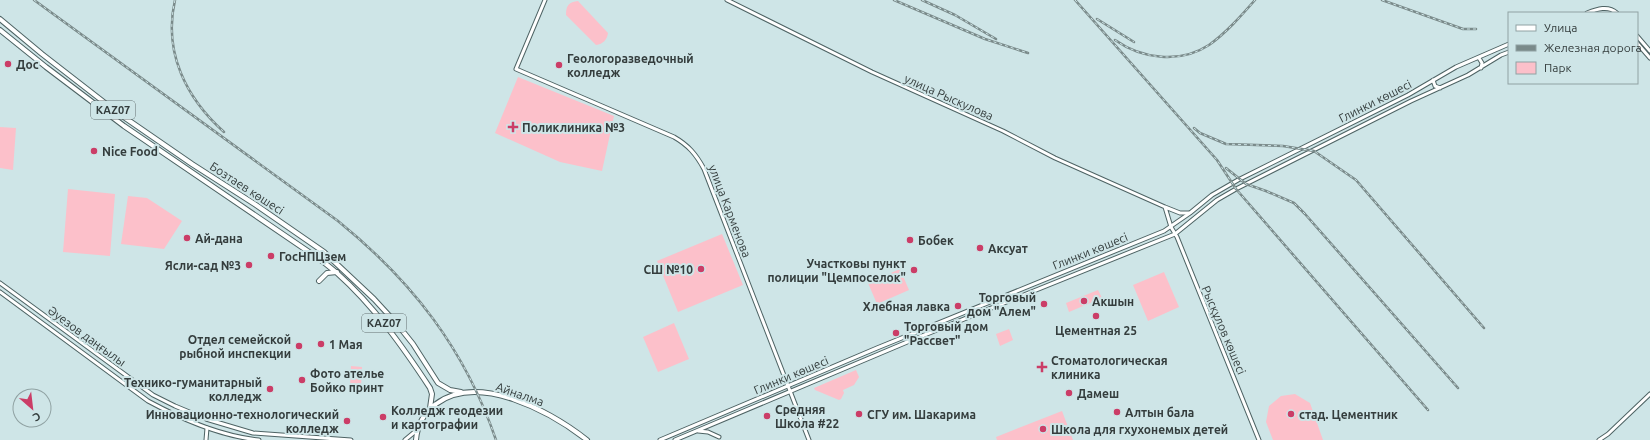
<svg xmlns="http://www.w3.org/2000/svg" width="1650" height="440" viewBox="0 0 1650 440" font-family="Ubuntu,sans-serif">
<rect width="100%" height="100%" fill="#cee5e7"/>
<!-- green -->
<path fill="#fcc0ca" d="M578 1 608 33C607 40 603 44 596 45L566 15C566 5 569 2 578 1Z
M518 77 614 116 602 171 560 162 495 133Z
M0 127 16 128 13 170 0 168Z
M68 189 115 194 110 256 63 252Z
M128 196 147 198 182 221 164 249 121 244Z
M722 234 743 285 678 312 657 261Z
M900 269 909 290 877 304 868 283Z
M1164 272 1179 307 1148 321 1133 285Z
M1098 290 1102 298 1069 312 1066 303Z
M674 323 689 359 658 372 643 337Z
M1009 329 1013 340 1000 346 996 334Z
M351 366 362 367 361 387H350Z
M856 370 859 377 854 385 843 390 844 393 841 399 839 400 815 390 814 388Z
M1295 394 1310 403 1323 440H1273L1266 422 1269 406 1281 396Z
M1062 411 1073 440H997L996 437Z"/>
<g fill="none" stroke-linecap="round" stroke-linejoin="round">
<defs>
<path id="tertiary" d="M545 0 516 69 674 137C688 145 696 154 704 169L809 440
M727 0 872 72 1003 131 1055 158 1165 207 1180 213H1189
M1165 207 1171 227 1177 237 1259 440
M206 440 207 428"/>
<path id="secondary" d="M1587 13C1597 9 1608 5 1617 13
M1637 36 1650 51
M1637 43 1650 58
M1479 58 1482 63 1481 68
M1433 80 1435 86 1440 88
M0 283 153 395 175 406 206 419 253 433 351 440
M0 292 148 401C183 420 220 436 259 440
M698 431 708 432 719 437
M405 440 417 430
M660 440 877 348 1164 231 1190 213 1212 195 1238 180 1408 95 1456 67 1509 44
M675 440 912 340 1175 234 1217 200 1236 189 1411 101 1468 75 1501 55 1509 52
M1599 440 1608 434 1650 394"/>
<path id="trunk" d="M0 19 42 54 118 113 192 164 256 205 324 252 374 299 397 324 413 344 438 383 450 390 461 392
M0 30 46 67 124 126 312 254C321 260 329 266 337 273 374 306 403 347 430 388L432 394 430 408
M319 281 327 273 337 272
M416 440C417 426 424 412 436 404 479 372 551 412 587 440"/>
</defs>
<!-- tertiary casing -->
<use href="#tertiary" stroke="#4e6364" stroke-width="5"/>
<!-- secondary casing -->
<use href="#secondary" stroke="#4e6364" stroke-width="5"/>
<!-- trunk casing -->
<use href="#trunk" stroke="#4e6364" stroke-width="6"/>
<!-- tertiary -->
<use href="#tertiary" stroke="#fff" stroke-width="3"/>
<!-- secondary -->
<use href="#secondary" stroke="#fff" stroke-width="3"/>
<!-- trunk -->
<use href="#trunk" stroke="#fff" stroke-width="4"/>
<defs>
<path id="rail" d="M34 0 338 221C412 281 465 349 496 440
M175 0C163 52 186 98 224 132
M894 0 985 39 1028 53
M922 0 955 15 996 39
M1075 0 1217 160 1236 189 1428 410
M1382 0 1463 29H1476
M1097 19 1134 42
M1115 40C1142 59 1180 64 1209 45 1226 33 1241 16 1255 0
M1194 128 1200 133 1226 144 1283 146 1314 151 1356 180 1484 328
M1226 168 1246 184 1266 191 1294 203 1305 214 1458 388"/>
</defs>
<!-- rail casing -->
<use href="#rail" stroke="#7a8a8a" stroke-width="2.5"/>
<!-- rail -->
<use href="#rail" stroke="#cee5e7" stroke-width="1" stroke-dasharray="3" stroke-linecap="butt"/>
</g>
<!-- markers -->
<g fill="#cb3d67" stroke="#cee5e7" stroke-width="1.5">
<circle cx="8" cy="64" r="4"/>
<circle cx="559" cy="65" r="4"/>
<path d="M511 121h4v4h4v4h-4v4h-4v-4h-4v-4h4z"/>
<circle cx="94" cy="151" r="4"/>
<circle cx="187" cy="238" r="4"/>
<circle cx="910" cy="240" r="4"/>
<circle cx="980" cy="248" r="4"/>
<circle cx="271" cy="256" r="4"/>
<circle cx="249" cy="265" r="4"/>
<circle cx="701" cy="269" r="4"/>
<circle cx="914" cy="270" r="4"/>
<circle cx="1084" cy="301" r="4"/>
<circle cx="1044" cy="304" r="4"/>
<circle cx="958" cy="306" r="4"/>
<circle cx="1096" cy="316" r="4"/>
<circle cx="896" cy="333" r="4"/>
<circle cx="321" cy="344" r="4"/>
<circle cx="299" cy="346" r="4"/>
<path d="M1040 361h4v4h4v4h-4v4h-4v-4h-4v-4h4z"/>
<circle cx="302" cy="380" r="4"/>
<circle cx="270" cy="389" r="4"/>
<circle cx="1069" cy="393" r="4"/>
<circle cx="1117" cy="412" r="4"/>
<circle cx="859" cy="414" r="4"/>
<circle cx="1291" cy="414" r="4"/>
<circle cx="767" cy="416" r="4"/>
<circle cx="383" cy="417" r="4"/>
<circle cx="347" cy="421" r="4"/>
<circle cx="1043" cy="429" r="4"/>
</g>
<g text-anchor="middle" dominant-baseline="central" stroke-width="4" stroke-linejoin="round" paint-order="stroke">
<!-- shield labels -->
<g fill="#cee5e7" stroke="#626f70" stroke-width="1">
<rect x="91" y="101" width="44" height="18" rx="3"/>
<rect x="362" y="314" width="44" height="18" rx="3"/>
</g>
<g font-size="11" font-weight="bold" fill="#343d3d">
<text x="113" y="110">KAZ07</text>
<text x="384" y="323">KAZ07</text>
</g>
<!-- poi labels -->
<g font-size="12" font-weight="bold" fill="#343d3d" stroke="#cee5e7" text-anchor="start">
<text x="567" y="58">Геологоразведочный<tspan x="567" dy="14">колледж</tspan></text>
<text x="16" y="64">Дос</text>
<text x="522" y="127">Поликлиника №3</text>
<text x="102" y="151">Nice Food</text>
<text x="195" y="238">Ай-дана</text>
<text x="918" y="240">Бобек</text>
<text x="988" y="248">Аксуат</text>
<text x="279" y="256">ГосНПЦзем</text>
<text x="906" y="263" text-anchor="end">Участковы пункт<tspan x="906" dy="14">полиции "Цемпоселок"</tspan></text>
<text x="241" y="265" text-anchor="end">Ясли-сад №3</text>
<text x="693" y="269" text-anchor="end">СШ №10</text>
<text x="1036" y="297" text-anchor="end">Торговый<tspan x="1036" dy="14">дом "Алем"</tspan></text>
<text x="1092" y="301">Акшын</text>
<text x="950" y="306" text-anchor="end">Хлебная лавка</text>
<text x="904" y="326">Торговый дом<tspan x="904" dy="14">"Рассвет"</tspan></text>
<text x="1096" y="330" text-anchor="middle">Цементная 25</text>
<text x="291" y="339" text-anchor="end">Отдел семейской<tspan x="291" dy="14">рыбной инспекции</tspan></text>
<text x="329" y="344">1 Мая</text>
<text x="1051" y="360">Стоматологическая<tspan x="1051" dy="14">клиника</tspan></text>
<text x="310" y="373">Фото ателье<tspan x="310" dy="14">Бойко принт</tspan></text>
<text x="262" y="382" text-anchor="end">Технико-гуманитарный<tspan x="262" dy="14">колледж</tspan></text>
<text x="1077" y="393">Дамеш</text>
<text x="775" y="409">Средняя<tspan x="775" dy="14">Школа #22</tspan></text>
<text x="391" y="410">Колледж геодезии<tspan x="391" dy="14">и картографии</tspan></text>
<text x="1125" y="412">Алтын бала</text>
<text x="339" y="414" text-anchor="end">Инновационно-технологический<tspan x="339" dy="14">колледж</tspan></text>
<text x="867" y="414">СГУ им. Шакарима</text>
<text x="1299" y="414">стад. Цементник</text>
<text x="1051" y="429">Школа для гхухонемых детей</text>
</g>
<!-- street labels -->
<g font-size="12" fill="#343d3d" stroke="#cee5e7">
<text transform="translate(949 97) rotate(24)">улица Рыскулова</text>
<text transform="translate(1375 101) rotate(-27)">Глинки көшесі</text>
<text transform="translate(247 188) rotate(33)">Бозтаев көшесі</text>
<text transform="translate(730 211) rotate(69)">улица Карменова</text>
<text transform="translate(1090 251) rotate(-22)">Глинки көшесі</text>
<text transform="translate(1224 330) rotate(67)">Рысқұлов көшесі</text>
<text transform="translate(87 336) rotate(36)">Әуезов даңғылы</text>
<text transform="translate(791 375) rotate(-23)">Глинки көшесі</text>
<text transform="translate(520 394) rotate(19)">Айналма</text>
</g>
</g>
<!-- legend -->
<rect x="1508" y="12" width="130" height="72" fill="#cee5e7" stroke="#90a2a3"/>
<rect x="1516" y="25" width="20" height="6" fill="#ffffff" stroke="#90a2a3"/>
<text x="1544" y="32" font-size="12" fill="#343d3d">Улица</text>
<rect x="1516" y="45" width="20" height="6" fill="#7a8a8a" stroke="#90a2a3"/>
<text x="1544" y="52" font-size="12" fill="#343d3d">Железная дорога</text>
<rect x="1516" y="62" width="20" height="12" fill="#fcc0ca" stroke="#90a2a3"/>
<text x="1544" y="72" font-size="12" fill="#343d3d">Парк</text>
<!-- north arrow -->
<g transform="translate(32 408) rotate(152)"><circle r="19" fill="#cee5e7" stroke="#90a2a3"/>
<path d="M0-3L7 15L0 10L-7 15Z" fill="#cb3d67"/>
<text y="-6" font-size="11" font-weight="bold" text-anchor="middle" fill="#343d3d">С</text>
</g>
</svg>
